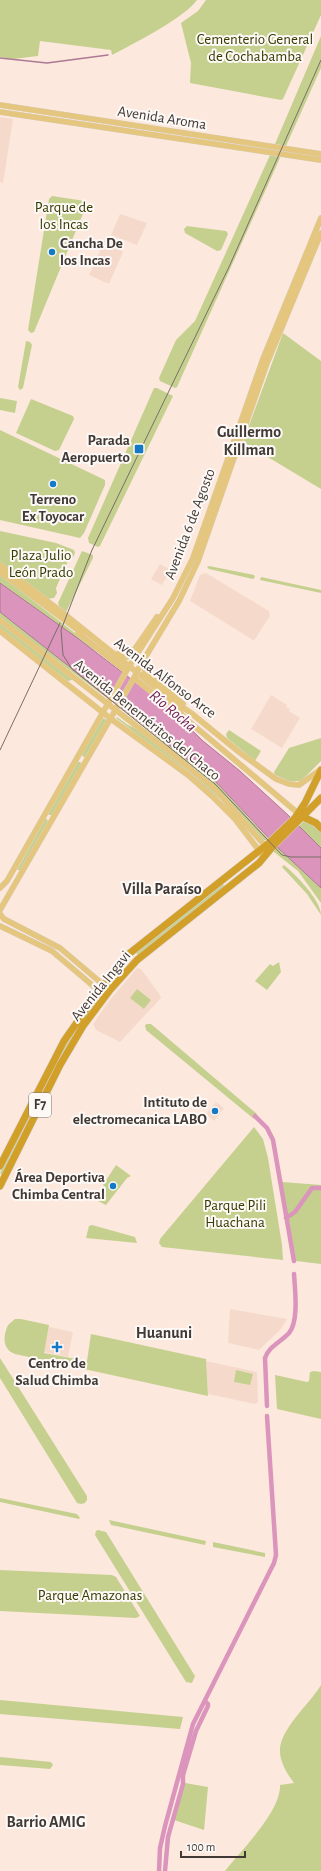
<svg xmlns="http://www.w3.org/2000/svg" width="321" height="1871" viewBox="0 0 321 1871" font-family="'Alegreya Sans',sans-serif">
<rect width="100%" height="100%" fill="#fce8dd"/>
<!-- built -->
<path fill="#f5dacb" d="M0 117 13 119 3 183 0 182Z
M120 214 147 223 137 245 111 235Z
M105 240 112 243 123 252 109 284 89 275Z
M160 564 171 570 162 585 151 579Z
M206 573 269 611 270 616 255 639 253 640 190 601 200 575Z
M271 695 287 705 286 707 290 709 289 711 300 718 282 748 251 729Z
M137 968 141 969 160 995 161 998 120 1042 96 1030 93 1024 109 1001Z
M216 1102 224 1108 214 1121 206 1114Z
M230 1309 287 1319 281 1329 259 1350 228 1343Z
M49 1327 73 1332 68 1357 43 1352Z
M206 1361 257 1372 258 1402 255 1404 208 1394Z"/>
<!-- green -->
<path fill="#c5d08f" d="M0 0H197C186 17 131 45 112 55L111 50 40 41 38 56 13 59 0 57Z
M206 0H321V15L283 99 281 100 190 83 191 63 181 23 198 11Z
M321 36V68L286 146 275 144Z
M270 155 279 157 280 158 177 387 175 388 160 381 159 378 176 340 195 321Z
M52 196 85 201 87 204 34 332 31 333 28 330 49 199Z
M187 226 226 231 228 234 221 250 217 251 185 233 184 229Z
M283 333 321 361V489L243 442Z
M26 341 30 342 32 345 23 388 20 390 18 387Z
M154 388H157L173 396 100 546 98 547 89 543 88 538Z
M0 398 17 401 15 413 0 410Z
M31 399 73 416 74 419 59 450 55 451 16 433Z
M0 430 105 480V485L84 533 80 538 0 520Z
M0 531 56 543 74 550 75 553 72 559 68 561 56 588 57 593 54 598 47 599 0 562Z
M82 551 93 555V558L66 612 59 606 58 603Z
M209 566 254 575 255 577 253 579 209 569 207 567Z
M0 575 84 640 98 653 0 583Z
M261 577 321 590V593L260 580Z
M0 612 108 696 107 698 0 618Z
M0 623 72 678V680L68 681 0 629Z
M122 706 216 782 269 840H264L214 785 121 708Z
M117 717 128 725 137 729 217 794 225 803 116 718Z
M103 718 107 720 85 757H83L82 754Z
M229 730 261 751 255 761 227 738 226 734Z
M321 738V761L301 781H289L275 775 274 772 289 748Z
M78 762H80L82 764 52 815H49L48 814Z
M46 818 48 821 20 870H17Z
M304 821 312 823 321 830V848L299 826Z
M277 847 321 888V903L298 871 274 852V849Z
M284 865C295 874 321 900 321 915L307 894 282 867Z
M222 884 225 886 138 955 136 953Z
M279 962 281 972 267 990 255 981 270 964 273 966Z
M137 989 151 1000 144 1009 130 998Z
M147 1024H151L257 1114 254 1119 146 1030 145 1025Z
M78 1026V1027L2 1175 0 1173 57 1059Z
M254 1127 263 1139 268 1158 282 1245 283 1260 162 1247 159 1243 160 1239Z
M116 1165 131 1176 127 1178 106 1205 98 1201 105 1187 103 1185Z
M282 1182 321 1185V1264L296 1261Z
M92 1225 135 1237 137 1243 86 1238 89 1226Z
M15 1319H21L49 1325 44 1353 87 1361 91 1334 206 1359 208 1396 15 1354C2 1349 3 1336 8 1325Z
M0 1358 87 1496V1500L85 1503 81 1504 77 1503 0 1378Z
M236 1370 253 1374 250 1385 234 1382Z
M314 1371 321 1372V1419L277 1409 275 1375 307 1382 309 1381 310 1372Z
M0 1498 77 1514 80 1518 79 1519 0 1502Z
M109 1520 206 1541 205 1545 111 1525Z
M98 1530 106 1532 195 1676 192 1683 186 1682 95 1535 96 1531Z
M213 1542 265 1553V1557L213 1547Z
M0 1570 112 1575 116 1577 140 1616 136 1618 0 1611Z
M321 1685V1871H225C241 1850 281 1812 280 1785L294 1783C288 1775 281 1764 280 1753 278 1730 310 1704 321 1685Z
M0 1700 183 1717 180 1729 0 1714Z
M0 1757 51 1762 53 1765 50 1769 0 1765Z
M185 1783 208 1787 204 1830 174 1820Z"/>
<!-- water -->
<path fill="#db94bb" stroke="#ad7993" d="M0 583 76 637 169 708 203 741 240 771 288 815 321 848V888L277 847 216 782 0 612Z"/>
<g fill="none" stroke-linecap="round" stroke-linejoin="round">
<!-- stream -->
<path stroke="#ad7993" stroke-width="1.5" d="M0 58 47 63 108 55"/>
<!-- canal -->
<path stroke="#db94bb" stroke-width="4.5" d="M255 1116 267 1128 273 1140 294 1261
M286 1218 295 1212 312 1188H321
M267 1406 265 1358C269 1346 281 1342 289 1333 299 1321 295 1290 294 1274
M159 1871 160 1848 165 1826 193 1724 274 1563 276 1555 267 1416
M165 1871 168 1837 183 1784V1775L196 1731 208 1706V1704L205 1701"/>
<defs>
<path id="major" d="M0 105 321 154
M0 112 321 160
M0 565 68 617 170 699 191 713 239 752 276 779 289 784 299 785 320 770
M0 572 82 633
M0 620 166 749 215 789 268 849
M0 631 111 719 188 775 213 797 235 819 264 857
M78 633 126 671
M118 654 124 658 130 656 157 617
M147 660 144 667 145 673 183 704
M130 665 173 598 193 558 263 359 321 218
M137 671 179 601 198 561 267 363 321 233
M134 678 173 709
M172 704 186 719 299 814
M0 888 7 881 127 670
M0 910 135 676
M0 914 4 919 60 948 106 987
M0 926 52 951 105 996"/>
<path id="highway" d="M303 817 316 823 321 828
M0 1166 64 1041 99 991 130 953 269 843 295 818 305 803 321 770
M0 1186 60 1065 83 1026 110 990 137 960 259 863 274 845 321 798"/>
</defs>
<!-- major casing -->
<use href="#major" stroke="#d5d3d3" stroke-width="6"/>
<!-- highway casing -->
<use href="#highway" stroke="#d5d3d3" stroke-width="8"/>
<!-- major -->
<use href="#major" stroke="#e4c67f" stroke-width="5.5"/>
<!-- highway -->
<use href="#highway" stroke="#d2a029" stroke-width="7"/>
<!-- tram -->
<path stroke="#7a6e68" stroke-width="1" d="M321 60 229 267 92 550 61 630 63 655 72 669 215 784 282 855 291 857H321
M0 750 60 623"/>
<defs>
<path id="major-bridge" d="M127 670 130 665
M135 676 137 671"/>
</defs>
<!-- major-bridge casing -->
<use href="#major-bridge" stroke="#d5d3d3" stroke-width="6" stroke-linecap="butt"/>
<!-- major-bridge -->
<use href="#major-bridge" stroke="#e4c67f" stroke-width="5.5"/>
</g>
<!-- markers -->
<g fill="#157ac5" stroke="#fdf9f6" stroke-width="1.5">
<circle cx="52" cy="252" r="4"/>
<rect x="134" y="444" width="10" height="10" rx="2"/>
<circle cx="53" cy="484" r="4"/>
<circle cx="215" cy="1111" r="4"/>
<circle cx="113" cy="1186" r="4"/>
<path d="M55 1341h4v4h4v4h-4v4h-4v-4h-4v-4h4z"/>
</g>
<g text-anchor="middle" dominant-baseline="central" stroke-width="4" stroke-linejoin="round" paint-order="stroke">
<!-- shield labels -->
<rect fill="#fdf9f6" stroke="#79736f" stroke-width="1" x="29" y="1093" width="22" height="24" rx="3"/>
<g font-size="14" font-weight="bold" fill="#413935">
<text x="40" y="1105">F7</text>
</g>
<!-- park labels -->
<g font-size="15" fill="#363c01" stroke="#fdf9f6">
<text x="255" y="39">Cementerio General<tspan x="255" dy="17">de Cochabamba</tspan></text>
<text x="64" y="207">Parque de<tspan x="64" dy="17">los Incas</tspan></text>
<text x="41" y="555">Plaza Julio<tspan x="41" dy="17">León Prado</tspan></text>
<text x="235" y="1205">Parque Pili<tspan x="235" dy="17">Huachana</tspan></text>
<text x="90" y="1595">Parque Amazonas</text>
</g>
<!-- street labels -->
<g font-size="15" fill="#413935" stroke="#fdf9f6">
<text transform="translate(162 118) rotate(9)">Avenida Aroma</text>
<text transform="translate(190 524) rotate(-69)">Avenida 6 de Agosto</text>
<text transform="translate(165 678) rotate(37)">Avenida Alfonso Arce</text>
<text transform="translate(147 720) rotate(39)">Avenida Beneméritos del Chaco</text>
<text transform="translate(101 986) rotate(-51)">Avenida Ingavi</text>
</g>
<!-- poi labels -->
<g font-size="15" font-weight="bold" fill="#413935" stroke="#fdf9f6" text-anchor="end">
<text x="60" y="243" text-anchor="start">Cancha De<tspan x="60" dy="17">los Incas</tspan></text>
<text x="130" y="440">Parada<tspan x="130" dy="17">Aeropuerto</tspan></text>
<text x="53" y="499" text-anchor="middle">Terreno<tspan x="53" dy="17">Ex Toyocar</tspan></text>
<text x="207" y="1102">Intituto de<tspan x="207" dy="17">electromecanica LABO</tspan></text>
<text x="105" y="1177">Área Deportiva<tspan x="105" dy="17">Chimba Central</tspan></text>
<text x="57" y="1363" text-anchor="middle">Centro de<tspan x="57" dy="17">Salud Chimba</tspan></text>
</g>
<!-- neighbourhood labels -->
<g font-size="16" font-weight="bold" fill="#413935" stroke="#fdf9f6">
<text x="249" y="432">Guillermo<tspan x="249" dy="18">Killman</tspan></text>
<text x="162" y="889">Villa Paraíso</text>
<text x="164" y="1333">Huanuni</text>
<text x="46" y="1822">Barrio AMIG</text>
</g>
<!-- water labels -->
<g font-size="16" font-style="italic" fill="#6f1d51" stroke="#fdf9f6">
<text transform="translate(173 711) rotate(40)">Río Rocha</text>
</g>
</g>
<!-- scale -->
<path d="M181 1851v6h64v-6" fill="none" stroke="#413935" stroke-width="2"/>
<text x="187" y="1851" font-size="12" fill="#413935" stroke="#fdf9f6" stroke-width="3" paint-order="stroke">100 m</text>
</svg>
